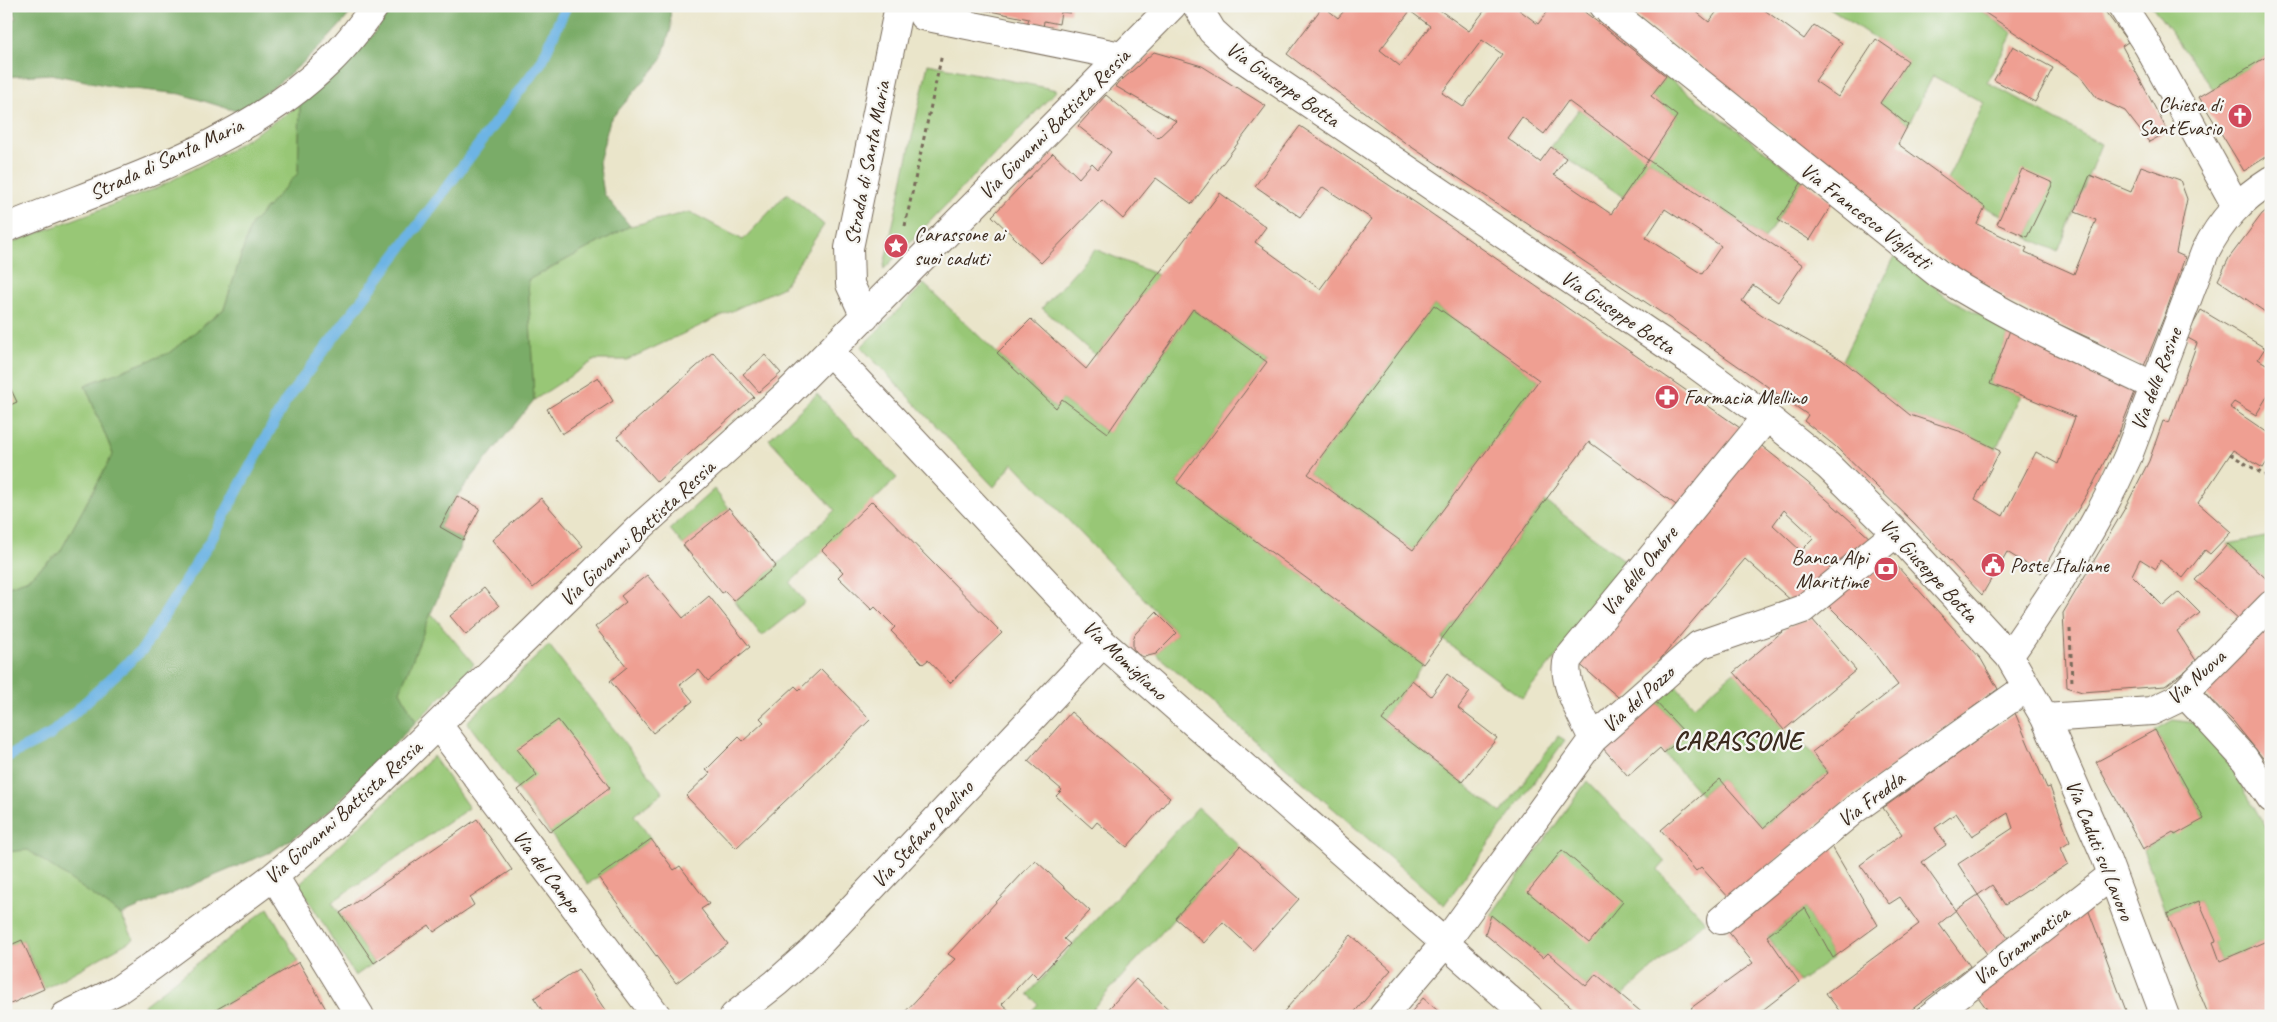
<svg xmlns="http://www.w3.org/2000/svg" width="2277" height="1022" viewBox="0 0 2277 1022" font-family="Caveat,sans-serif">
<rect width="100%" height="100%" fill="#f6f6f2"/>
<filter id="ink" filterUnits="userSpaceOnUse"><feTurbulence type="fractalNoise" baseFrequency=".02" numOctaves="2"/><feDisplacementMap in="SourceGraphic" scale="10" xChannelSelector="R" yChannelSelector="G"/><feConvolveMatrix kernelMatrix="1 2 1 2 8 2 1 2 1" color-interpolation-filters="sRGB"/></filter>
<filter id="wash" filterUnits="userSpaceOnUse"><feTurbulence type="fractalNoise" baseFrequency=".0096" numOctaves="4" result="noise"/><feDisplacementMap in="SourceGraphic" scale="20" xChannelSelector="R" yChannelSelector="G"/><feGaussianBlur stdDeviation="1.12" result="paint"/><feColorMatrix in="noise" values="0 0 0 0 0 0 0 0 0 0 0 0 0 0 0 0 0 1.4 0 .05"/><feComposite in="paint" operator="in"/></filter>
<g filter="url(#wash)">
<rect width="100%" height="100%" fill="#eae5ca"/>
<!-- green -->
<path fill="#98c776" stroke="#6a784a" d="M1827 6H1975L2013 33 1987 82 2101 144 2058 252 2027 237 2052 183 2001 215 1985 207 1947 180 1984 103 1933 76 1908 125 1880 103 1908 61Z
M2152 6H2271V54L2213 89Z
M928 64 1057 90 883 270Z
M1666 76 1803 180 1765 239 1648 160 1623 197 1551 147 1579 109 1648 159 1677 116 1651 96Z
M300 105 298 173 251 225 224 309 169 353 85 385 113 454 60 552 26 580 6 587V245L157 188 228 151Z
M787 193 824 225 783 287 627 360H595L534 400 528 280 630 226 690 212 743 240Z
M1095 249 1158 275 1096 356 1042 308Z
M1895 256 1950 299 2010 330 1990 384 2021 395 1996 449 1962 432 1910 415 1842 360Z
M924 284 1055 408 1062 399 1108 433 1193 309 1267 362 1177 483 1423 664 1382 720 1501 813 1558 736 1565 740 1444 905 1156 654 1177 633 1013 463 994 487 861 347Z
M1434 305 1539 380 1413 550 1308 474Z
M817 394 897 478 790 583 805 602 762 636 734 601 776 566 835 510 769 439Z
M714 489 729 508 683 545 670 529Z
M1545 501 1631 565 1522 698 1442 639Z
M2271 536V583L2228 544Z
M431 613 474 664 416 722 400 691Z
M549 645 663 793 634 815 651 839 588 884 467 722Z
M1734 672 1784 730 1812 752 1828 773 1763 828 1720 779 1701 795 1664 753 1686 734 1653 699 1673 682 1694 706Z
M2173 720 2196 723 2207 735 2226 759 2271 836V939L2220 961 2213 942 2215 941 2199 901 2167 914 2143 849 2173 832 2204 819 2155 730Z
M433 756 469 808 332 902 374 963 355 976 299 884Z
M1587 781 1665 862 1658 870 1705 921 1622 996 1596 974 1586 986 1548 953 1543 958 1491 915Z
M1198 807 1240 846 1086 1016H1027L1038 1004 1028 994Z
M28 849 121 915 134 939 44 989 23 940 6 947V852Z
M268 908 299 962 205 1016H150L144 1005Z
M1805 908 1833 958 1799 982 1768 936Z"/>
<!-- forest -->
<path fill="#7aac67" stroke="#5a6b42" d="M13 6H356C323 49 284 81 239 112L181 94 115 87 51 74 6 77V18L16 19Z
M394 6H670L671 28 661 61 610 120 599 162 604 194 630 226 528 280 534 400 457 496 440 527 463 540 431 613 400 691 416 722 328 812 301 833 271 852 121 915 28 850 6 852V587L26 580 60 552 113 454 85 385 169 353 224 309 251 225 298 173 300 105 348 64 366 44Z"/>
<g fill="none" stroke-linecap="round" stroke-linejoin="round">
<!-- stream -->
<path stroke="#6db4e4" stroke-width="11" d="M6 757 50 735 143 649 211 540 285 402 542 61 566 6"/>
</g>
<g id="blocks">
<!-- building -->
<path fill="#ef9f92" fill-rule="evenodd" d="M980 6H1071L1070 13 1061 12 1059 24 1044 21 1043 28 1027 24 1029 19 980 9Z
M1323 6 1338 18 1348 6H1434L1469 31 1488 6H1514L1538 24 1552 6H1577L1666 76 1651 96 1677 116 1648 160 1568 101 1544 134 1522 117 1507 138 1540 162 1551 147 1566 158 1554 175 1611 214 1623 197 1648 160 1803 265 1778 302 1753 285 1742 301 1765 317 1842 360 1910 415 1962 432 2000 451 1975 499 2003 516 2036 452 2058 464 2075 417 2021 395 1990 384 2010 330 2135 392 2118 435 2093 484 2041 573 2007 552 1982 595 1913 522 1835 446 1804 421 1808 415 1671 319 1404 142 1287 54ZM1410 11 1430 26 1400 66 1380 50ZM1482 40 1502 54 1463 107 1442 93ZM1665 209 1721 246 1702 274 1646 238Z
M1624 6H1689L1709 22 1721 6H1759L1804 39 1814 25 1842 43 1815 81 1838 97 1876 39 1908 61 1880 103 1908 125 1898 144 1985 207 1977 224 2027 248 2025 252 2074 274 2096 220 2075 212 2090 175 2131 192 2141 166 2180 180 2187 199 2176 253 2185 257 2166 312 2144 366 2097 345 2098 342 2003 299 2005 296 1957 270 1685 53Z
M1975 6H2101L2128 42 2122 46 2168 132 2149 142 2125 111 2097 98 2081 77Z
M2013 46 2053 68 2035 102 1994 80Z
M1154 52 1202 66 1266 106 1192 204 1156 178 1123 219 1102 200 1041 263 992 216 1053 153 1079 178 1092 163 1098 169 1111 152 1078 126 1106 95 1158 138 1176 121 1115 86Z
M2271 54V154L2244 171 2199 97Z
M1300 126 1419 205 1743 430 1679 507 1589 442 1423 664 1177 483 1267 362 1193 309 1108 433 1062 399 1056 408 997 353 1031 319 1086 369 1220 193 1266 227 1255 242 1320 289 1372 219 1323 187 1300 217 1255 186ZM1434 305 1539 380 1413 550 1308 474Z
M2022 169 2053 183 2027 237 1997 224Z
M1803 180 1833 203 1810 240 1778 220Z
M2271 207V316L2218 280 2229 258 2262 214Z
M2201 310 2265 348 2258 359 2271 367V390L2256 415 2234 402 2230 407 2271 435V456L2263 468 2233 450 2198 503 2231 532 2210 554 2205 550 2183 578 2160 560 2156 569 2140 559 2132 575 2163 606 2179 592 2200 613 2177 631 2197 662 2165 686 2082 692 2067 687 2063 613 2125 508 2149 461 2163 421 2169 423 2197 343 2186 337Z
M713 352 754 397 657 482 617 437Z
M765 355 781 373 759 392 743 374Z
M598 377 613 401 562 434 547 409Z
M6 379 17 402 6 407Z
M1758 443 1807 482 1871 539 1794 603 1745 559 1624 702 1577 662ZM1784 510 1814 538 1801 551 1773 525Z
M457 496 480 508 463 540 440 527Z
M541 498 583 546 533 588 492 540Z
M872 501 1002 633 950 683 928 660 923 664 891 631 895 627 875 607 872 610 838 577 843 572 822 550Z
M729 508 776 566 734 601 725 591 722 593 683 545Z
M2228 544 2271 583V589L2240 620 2195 580Z
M1887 555 1981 659 1998 689 1848 799 1730 899 1701 867 1696 871 1661 830 1720 779 1763 828 1828 773 1812 752 1898 685 1867 644 1828 605Z
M647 575 683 618 709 596 750 647 708 681 699 670 680 685 693 701 653 733 610 681 627 667 595 627 626 602 621 596Z
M484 588 499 606 466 635 450 616Z
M1156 612 1177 633 1156 654 1144 657 1137 654 1133 648V640L1135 634Z
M1812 619 1856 670 1784 730 1734 672 1789 626Z
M2271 619 2270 644 2271 768 2233 721 2201 690Z
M821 669 870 720 736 848 686 796 710 773 706 770 739 737 743 741 764 722 760 718 795 686 799 690Z
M1447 674 1470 692 1458 708 1497 738 1462 782 1382 720 1412 680 1431 696Z
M1653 699 1686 734 1664 753 1660 748 1628 776 1601 746Z
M1071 712 1170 798 1127 847 1097 822 1092 828 1056 796 1062 790 1028 761Z
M2015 713 2047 788 2050 787 2070 842 2061 848 2068 864 2005 905 1992 885 1978 895 1958 864 2013 828 2008 813 1972 836 1956 813 1935 828 1946 845 1922 862 1956 910 1978 895 2008 938 1987 954 1956 910 1939 924 1970 966 1903 1016H1835L1840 1012 1826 993 1919 924 1900 897 1889 904 1860 865 1902 834 1883 808Z
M558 720 610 788 550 832 518 790 537 775 517 749Z
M2155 730 2204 819 2175 835 2173 832 2143 849 2096 762Z
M477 819 512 870 470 898 474 905 434 932 429 925 374 963 340 913Z
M651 839 674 870 680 866 709 904 701 909 728 944 676 983 598 877Z
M1831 845 1878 925 1833 958 1805 908 1767 936 1799 982 1755 1016H1697L1691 1008 1753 963 1727 930Z
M1240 846 1299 899 1253 950 1223 922 1204 943 1175 918Z
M1562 850 1623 902 1589 943 1528 892Z
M1035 860 1090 911 1064 939 1070 944 1038 978 1032 972 1002 1004 1011 1012 1007 1016H901L955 959 948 954Z
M2199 901 2216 941 2213 942 2220 961 2271 939V1016H2209L2167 914Z
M2088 909 2128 1016H1992L1978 997Z
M1491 915 1543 958 1548 953 1586 986 1596 974 1646 1016H1582L1485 934Z
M1351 935 1391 970 1351 1016H1280Z
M22 940 44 989 6 1006V947Z
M299 962 330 1016H205Z
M578 969 609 1016H546L534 998Z
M1136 979 1176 1016H1102Z
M1423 998 1444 1016H1408Z"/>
</g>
</g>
<g filter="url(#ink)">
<use href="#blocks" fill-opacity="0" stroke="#786b5a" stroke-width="1"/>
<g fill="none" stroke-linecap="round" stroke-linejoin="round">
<defs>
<path id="minor" d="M1197 6 1212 31 1238 55 1692 362 1767 417 1828 466 1896 533 2009 656 2045 718 2104 853 2165 1016
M1604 6 1940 275C2008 318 2081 351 2154 386
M2122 6 2148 46 2236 206
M923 16 1121 56
M6 228C117 182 241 148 329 62 347 45 361 26 375 6
M865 317 850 284 849 248 899 6
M830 352 1103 643 1528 1016
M2009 656C2054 592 2096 528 2128 456L2205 252C2221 220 2241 199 2271 180
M2184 693 2244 758 2271 798
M2045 718 2152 711 2175 700 2184 693 2271 605
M438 725 657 1016
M1593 739C1584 719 1560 680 1568 659L1767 417
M274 876 360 1016
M1721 920 1855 809 2027 687
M65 1016 118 990 151 967 274 876 339 821 639 528 784 397 1172 6
M734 1016 776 983 812 951 1103 643
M1383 1016 1445 943 1593 739 1699 645 1803 609 1896 533
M1931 1016 2112 875"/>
</defs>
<!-- minor casing -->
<use href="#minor" stroke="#786b5a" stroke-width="30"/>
<!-- path -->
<path stroke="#786b5a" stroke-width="3" stroke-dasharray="4 4" stroke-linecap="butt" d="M905 226 942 54
M2230 454 2271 479
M2070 629 2072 683
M1562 1011 1567 1016"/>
<!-- minor -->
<use href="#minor" stroke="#fff" stroke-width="28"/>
</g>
</g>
<!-- icons -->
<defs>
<symbol id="church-disc" viewBox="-11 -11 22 22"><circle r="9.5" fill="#d1495b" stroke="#f6f6f2"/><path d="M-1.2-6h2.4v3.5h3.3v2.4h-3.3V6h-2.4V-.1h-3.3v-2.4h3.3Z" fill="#fff"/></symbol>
<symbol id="sight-disc" viewBox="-11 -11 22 22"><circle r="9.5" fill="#d1495b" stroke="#f6f6f2"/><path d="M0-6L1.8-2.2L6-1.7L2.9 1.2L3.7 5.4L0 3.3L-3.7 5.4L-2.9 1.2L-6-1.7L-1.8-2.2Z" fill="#fff"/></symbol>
<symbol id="pharmacy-disc" viewBox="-11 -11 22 22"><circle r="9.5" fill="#d1495b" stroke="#f6f6f2"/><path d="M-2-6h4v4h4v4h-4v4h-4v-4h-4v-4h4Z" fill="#fff"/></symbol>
<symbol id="civic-disc" viewBox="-11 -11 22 22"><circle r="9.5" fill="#d1495b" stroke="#f6f6f2"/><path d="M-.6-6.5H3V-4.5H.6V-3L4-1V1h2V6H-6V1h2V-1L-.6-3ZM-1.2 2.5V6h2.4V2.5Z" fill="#fff"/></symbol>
<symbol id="bank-disc" viewBox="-11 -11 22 22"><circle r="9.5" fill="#d1495b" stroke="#f6f6f2"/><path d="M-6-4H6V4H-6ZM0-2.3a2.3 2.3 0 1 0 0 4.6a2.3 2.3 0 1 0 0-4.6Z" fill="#fff"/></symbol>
</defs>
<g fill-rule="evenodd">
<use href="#church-disc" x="2226" y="102" width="28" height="28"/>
<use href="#sight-disc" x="882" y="232" width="28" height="28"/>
<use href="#pharmacy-disc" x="1653" y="383" width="28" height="28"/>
<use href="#civic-disc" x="1979" y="551" width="28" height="28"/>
<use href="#bank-disc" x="1872" y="555" width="28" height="28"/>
</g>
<g text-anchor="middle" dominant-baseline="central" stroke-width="4.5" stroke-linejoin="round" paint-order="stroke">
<!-- street labels -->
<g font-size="21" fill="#3b2a1e" stroke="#f6f6f2">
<text transform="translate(1283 84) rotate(35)">Via Giuseppe Botta</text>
<text transform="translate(1054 124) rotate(-45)">Via Giovanni Battista Ressia</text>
<text transform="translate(166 159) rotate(-25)">Strada di Santa Maria</text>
<text transform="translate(867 163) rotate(-79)">Strada di Santa Maria</text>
<text transform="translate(1866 216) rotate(38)">Via Francesco Vigliotti</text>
<text transform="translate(1618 312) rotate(34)">Via Giuseppe Botta</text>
<text transform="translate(2156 379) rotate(-69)">Via delle Rosine</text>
<text transform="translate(637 533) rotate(-43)">Via Giovanni Battista Ressia</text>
<text transform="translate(1929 570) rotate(47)">Via Giuseppe Botta</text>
<text transform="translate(1639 571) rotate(-51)">Via delle Ombre</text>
<text transform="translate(1125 660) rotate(43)">Via Momigliano</text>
<text transform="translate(2196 677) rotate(-42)">Via Nuova</text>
<text transform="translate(1638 699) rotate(-42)">Via del Pozzo</text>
<text transform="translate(1871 799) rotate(-37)">Via Fredda</text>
<text transform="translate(343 812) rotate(-42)">Via Giovanni Battista Ressia</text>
<text transform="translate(922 834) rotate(-47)">Via Stefano Paolino</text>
<text transform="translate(2100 850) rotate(68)">Via Caduti sul Lavoro</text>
<text transform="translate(547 871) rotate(53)">Via del Campo</text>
<text transform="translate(2021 945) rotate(-38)">Via Grammatica</text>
</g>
<!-- poi labels -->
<g font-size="21" fill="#3b2a1e" stroke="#f6f6f2" text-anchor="start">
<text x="2222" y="104" text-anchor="end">Chiesa di<tspan x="2222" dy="24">Sant'Evasio</tspan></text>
<text x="914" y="234">Carassone ai<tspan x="914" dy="24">suoi caduti</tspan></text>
<text x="1684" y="397">Farmacia Mellino</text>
<text x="1868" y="557" text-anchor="end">Banca Alpi<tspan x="1868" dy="24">Marittime</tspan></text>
<text x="2010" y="565">Poste Italiane</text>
</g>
<!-- district labels -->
<g font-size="26" font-weight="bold" letter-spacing="1" fill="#3b2a1e" stroke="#f6f6f2">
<text x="1738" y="740">CARASSONE</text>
</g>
</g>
<!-- margin -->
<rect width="2277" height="1022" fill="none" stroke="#f6f6f2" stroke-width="25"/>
</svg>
